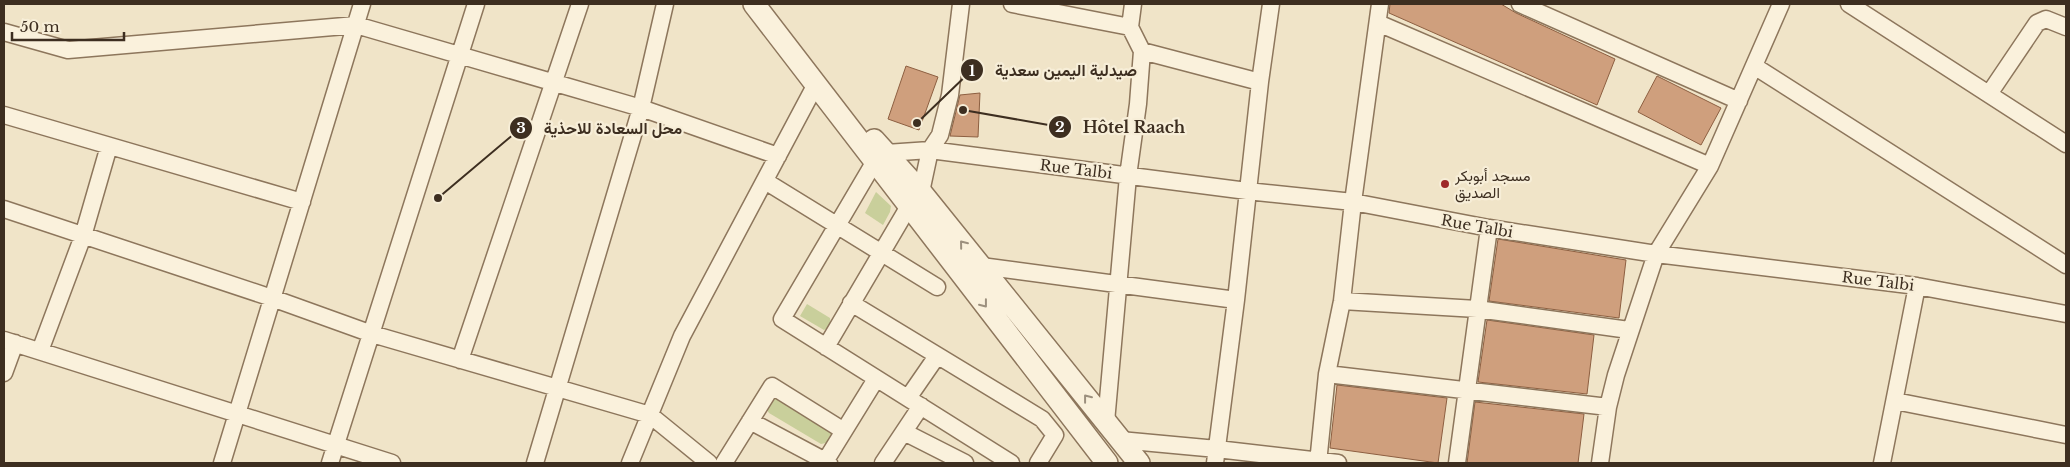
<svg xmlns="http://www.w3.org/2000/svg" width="2070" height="467" viewBox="0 0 2070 467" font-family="'Libre Baskerville',Vazirmatn,serif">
<rect width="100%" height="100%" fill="#f0e4c8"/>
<!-- green -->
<path fill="#c9cf9b" d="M876 192 891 206 890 212 883 225 865 213Z
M807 304 830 318C831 323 829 328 824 330L800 316Z
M774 398 778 399 832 433 826 443 821 444 769 413 767 410Z"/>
<!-- building -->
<path fill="#cf9f7d" stroke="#8d5f41" d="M1390 4H1501L1516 13 1615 59 1597 105 1389 13Z
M906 66 938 77 919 130 888 119Z
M1657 76 1721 108 1701 145 1638 112Z
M980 93 978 137 950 136 960 95Z
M1498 239 1626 260 1619 318 1489 301Z
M1487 320 1594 335 1587 394 1478 382Z
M1337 385 1447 398 1438 463 1330 448Z
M1475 402 1584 414 1578 463H1467Z"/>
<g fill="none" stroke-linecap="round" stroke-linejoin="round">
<defs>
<path id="minor" d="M1012 4 1130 27
M1133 4 1130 27 1142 51 1260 82
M1520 4 1739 101
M1849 4 2066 144
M1378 23 1710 166
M4 32 68 50 356 25 641 108 778 156
M1754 66 2066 265
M1989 94 2037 23 2046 19 2066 27
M4 115 302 202
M765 181 937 287
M4 209 272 298 372 334 650 415 709 463
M981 266 1236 300
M1342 301 1477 309 1629 330
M851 303 1042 419 1055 435 1038 463
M4 340 392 463
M826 347 909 206 921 192 930 150 940 135 950 95 961 4
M40 351 83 236 109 146
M460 360 580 4
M4 373 15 343
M1327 374 1608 407
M908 398 937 356
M1895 401 2066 435
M750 421 829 463
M1106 422 1128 176 1138 104 1142 51
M904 432 965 463
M1120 440 1217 449 1338 463
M826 460 876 379
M222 463 362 4
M330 463 476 4
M535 463 641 108 665 4
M630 463 682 336 816 84
M724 463 772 386 844 431
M883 463 921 406
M1011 463 782 319 875 161 886 153 930 150 1247 191 1353 202 1489 228 1656 254 1917 286 2066 314
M1215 463 1236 300 1260 82 1271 4
M1318 463 1327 374 1342 301 1353 202 1380 4
M1457 463 1489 228
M1600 463 1608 407 1616 375 1656 254 1710 166 1781 4
M1882 463 1917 286"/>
<path id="tertiary" d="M754 4 1107 463
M874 140 921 192 1139 463"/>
</defs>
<!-- minor casing -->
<use href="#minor" stroke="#8d765c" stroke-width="19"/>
<!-- tertiary casing -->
<use href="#tertiary" stroke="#8d765c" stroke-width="24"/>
<!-- minor -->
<use href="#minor" stroke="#faf1dc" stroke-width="16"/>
<!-- tertiary -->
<use href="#tertiary" stroke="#faf1dc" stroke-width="21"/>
</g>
<!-- one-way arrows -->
<defs><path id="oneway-chevron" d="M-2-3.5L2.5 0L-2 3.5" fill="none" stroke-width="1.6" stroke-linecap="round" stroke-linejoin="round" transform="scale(1.25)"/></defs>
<g stroke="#9c907e">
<use href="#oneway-chevron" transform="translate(963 244) rotate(-129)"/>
<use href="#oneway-chevron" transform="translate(984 304) rotate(52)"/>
<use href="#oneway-chevron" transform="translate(1087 398) rotate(-128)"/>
</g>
<!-- markers -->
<circle fill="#9e2a2b" stroke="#f7eed8" stroke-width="2" cx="1445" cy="184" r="5"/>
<g text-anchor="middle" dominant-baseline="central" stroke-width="4.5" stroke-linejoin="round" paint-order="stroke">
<!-- street labels -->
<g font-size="15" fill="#3d2e20" stroke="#f7eed8">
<text transform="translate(1076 169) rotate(7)">Rue Talbi</text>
<text transform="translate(1477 226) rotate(10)">Rue Talbi</text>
<text transform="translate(1878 281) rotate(7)">Rue Talbi</text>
</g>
<!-- poi labels -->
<g font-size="15" fill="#3d2e20" stroke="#f7eed8" text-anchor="start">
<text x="1455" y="175">مسجد أبوبكر<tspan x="1455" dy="17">الصديق</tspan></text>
</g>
</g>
<!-- callouts -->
<path fill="none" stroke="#3d2e20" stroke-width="2" d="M917 123L972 70M963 110L1060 127M438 198L521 128"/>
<g fill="#3d2e20" stroke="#f7eed8" stroke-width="2">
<circle cx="917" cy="123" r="5"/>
<circle cx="963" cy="110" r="5"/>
<circle cx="438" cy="198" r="5"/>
<circle cx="972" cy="70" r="12"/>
<circle cx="1060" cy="127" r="12"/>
<circle cx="521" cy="128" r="12"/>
</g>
<g font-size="15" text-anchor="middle" font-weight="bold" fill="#fff">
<text x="972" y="76">1</text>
<text x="1060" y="132">2</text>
<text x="521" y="133">3</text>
</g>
<g font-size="16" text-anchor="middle" font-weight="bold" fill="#3d2e20" stroke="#f7eed8" stroke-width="4.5" stroke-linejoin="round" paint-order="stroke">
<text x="1066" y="76">صيدلية اليمين سعدية</text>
<text x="1134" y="133">Hôtel Raach</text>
<text x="613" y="134">محل السعادة للاحذية</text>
</g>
<!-- border -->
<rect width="2070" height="467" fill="none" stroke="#3d2e20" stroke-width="10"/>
<!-- scale -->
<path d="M12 32v8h112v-8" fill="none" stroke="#3d2e20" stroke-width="2.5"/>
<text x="20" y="32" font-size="15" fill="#3d2e20" stroke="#f7eed8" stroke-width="4" paint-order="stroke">50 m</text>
</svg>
